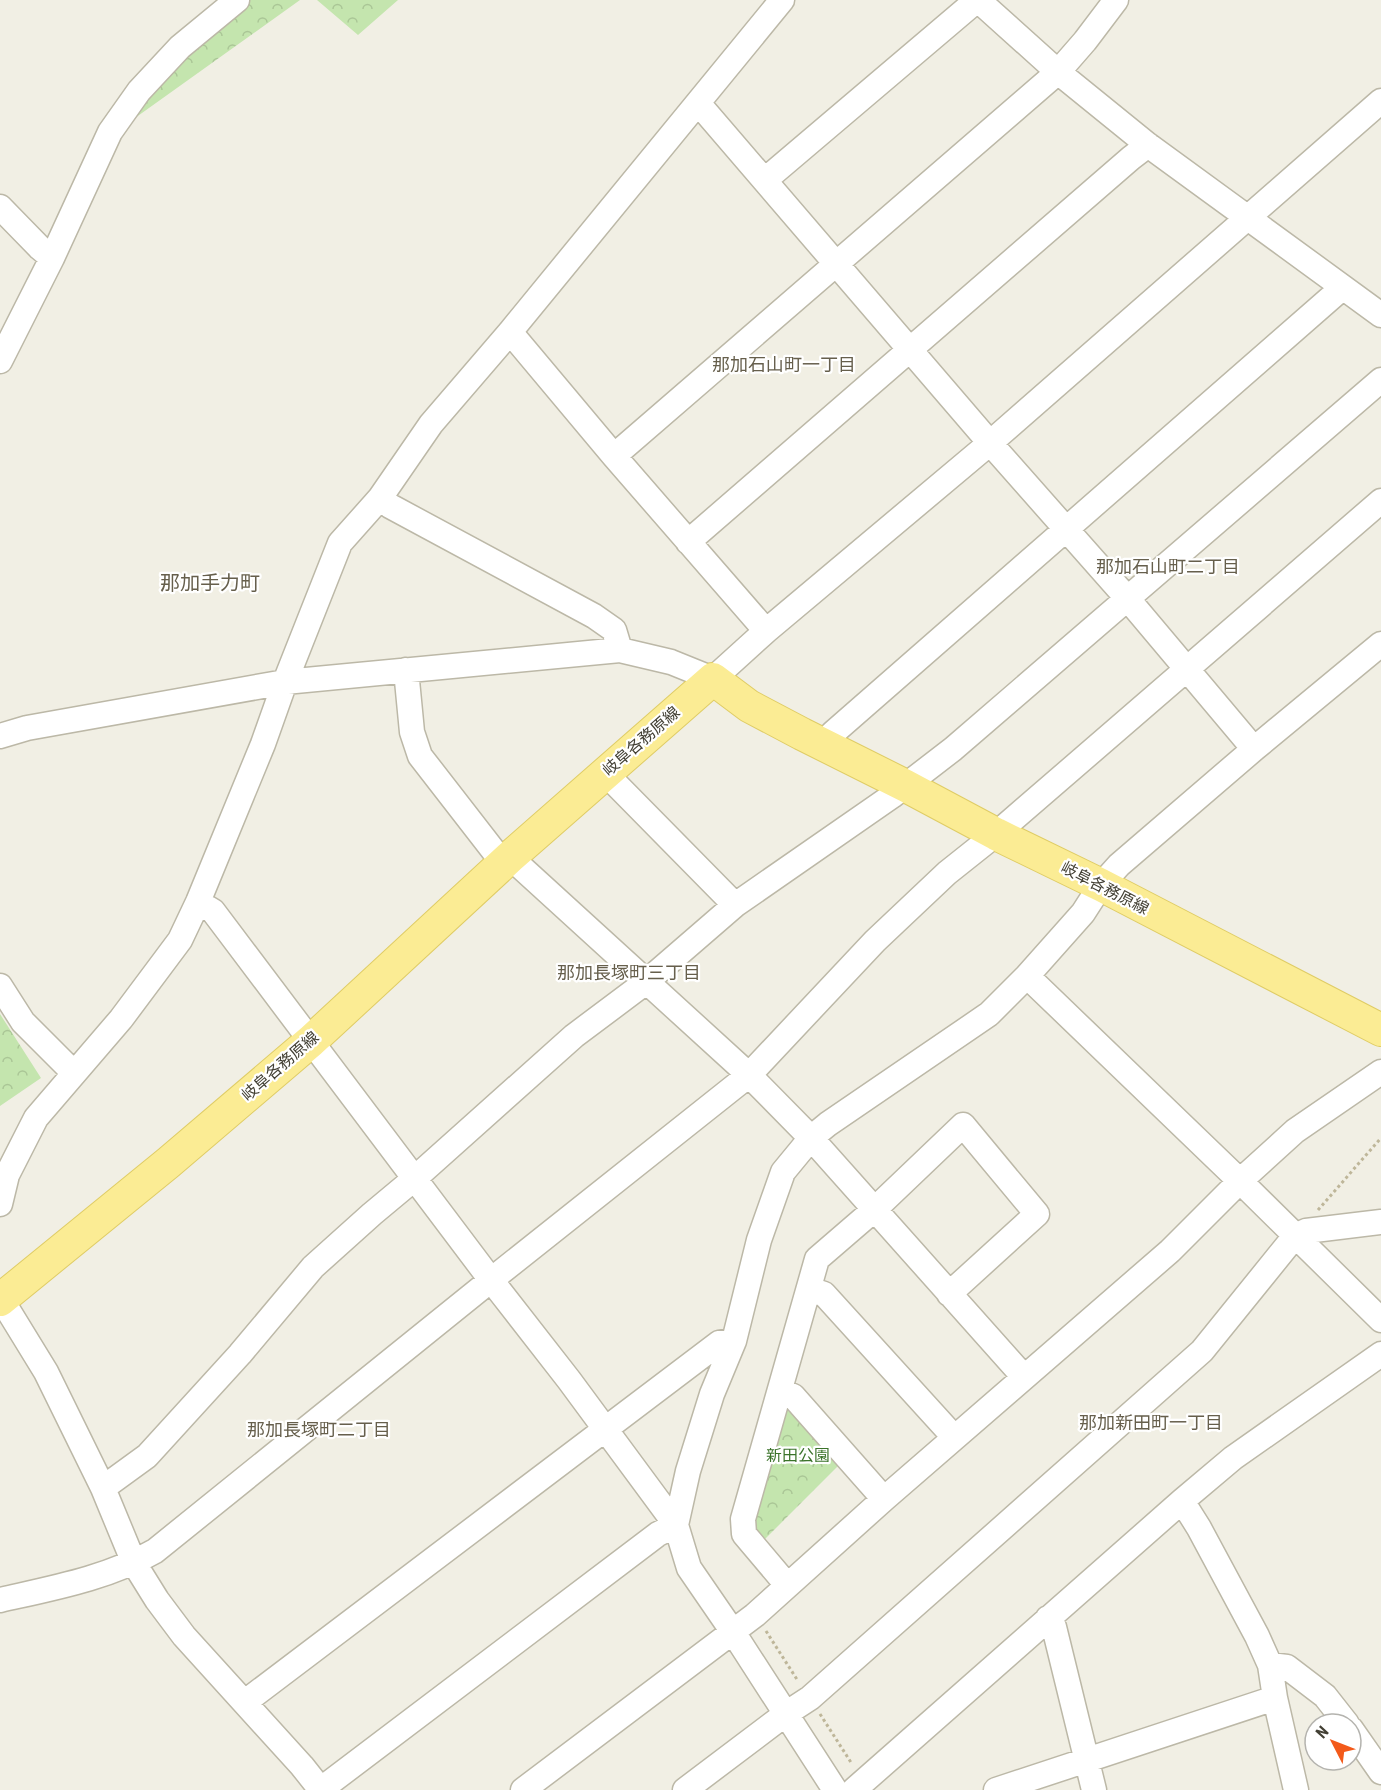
<svg xmlns="http://www.w3.org/2000/svg" width="1381" height="1790" viewBox="0 0 1381 1790" font-family="'Roboto Condensed','Noto Sans JP',sans-serif">
<defs>
<pattern id="forest-crowns" width="20" height="18" patternUnits="userSpaceOnUse" patternTransform="scale(1.5)"><rect width="20" height="18" fill="#c4e5ae"/><path d="M2 6a3 3 0 1 1 6 0M12 15a3 3 0 1 1 6 0" fill="none" stroke="#aac696"/></pattern>
</defs>
<rect width="100%" height="100%" fill="#f1efe4"/>
<!-- forest -->
<path fill="url(#forest-crowns)" d="M219 0H300L93 148Z
M317 0H398L358 35Z
M0 1014 41 1078 0 1106Z
M780 1391 847 1457 756 1548 744 1534Z"/>
<g fill="none" stroke-linecap="round" stroke-linejoin="round">
<defs>
<path id="minor" d="M978 0 1058 72 1148 145 1381 315
M698 103 990 443 1127 598 1254 749
M765 180 977 0
M0 207 40 248 52 258
M510 332 614 456 766 631
M0 361 52 258 110 132 139 91 180 47 237 0
M614 456 1058 72 1085 41 1116 0
M380 498 390 506 594 616 614 630 620 650
M688 542 1131 158 1148 145
M406 670 412 732 420 756 503 863
M0 736 27 728 285 682 620 650 671 662 713 679 766 631 990 443 1381 101
M823 745 833 733 1342 288
M605 773 735 905
M510 857 749 1075 811 1138 1024 1377
M198 902 213 911 491 1280 569 1380 676 1525 689 1568 733 1632 835 1790
M1027 976 1240 1181 1381 1320
M0 986 23 1022 74 1073
M0 1204 7 1175 36 1118 121 1019 180 940 198 902 263 744 285 682 340 543 380 498 431 424 510 332 782 0
M809 1289 824 1294 954 1437
M0 1297 46 1372 103 1488 134 1563 157 1600 184 1636 302 1766 321 1790
M780 1391 793 1396 884 1499
M103 1488 147 1456 240 1354 313 1267 372 1214 414 1179 574 1036 646 982 735 905 892 796 953 749 1381 380
M1182 1501 1199 1528 1257 1636 1270 1665 1275 1698 1296 1790
M676 1525 688 1471 712 1394 734 1341 759 1240 783 1172 811 1138 828 1124 989 1014 1027 976 1083 913 1101 885 1119 865 1254 749 1381 644
M787 1585 744 1534 743 1519 817 1259 875 1209 963 1125 1037 1214 949 1294
M0 1600C53 1588 108 1578 155 1551L491 1280 749 1075 875 941 947 873 996 834 1381 501
M1048 1618 1054 1627 1094 1790
M1270 1665 1287 1667 1325 1696 1347 1724
M245 1702 719 1343 734 1341
M1351 1729 1381 1772
M320 1790 658 1534 676 1525
M523 1790 755 1615 884 1499 1170 1251 1240 1181 1295 1131 1381 1072
M685 1790 787 1713 810 1698 1202 1351 1295 1236 1306 1231 1381 1222
M854 1790 1182 1501 1233 1458 1381 1354
M996 1790 1275 1698"/>
<path id="major" d="M0 1300 168 1163 311 1041 510 857 713 679 749 706 802 734 906 786 996 834 1101 885 1381 1030"/>
</defs>
<!-- minor casing -->
<use href="#minor" stroke="#bcb8a7" stroke-width="27"/>
<!-- major casing -->
<use href="#major" stroke="#dfcc65" stroke-width="34"/>
<!-- path -->
<path stroke="#beb699" stroke-width="3" stroke-dasharray="3 3" stroke-linecap="butt" d="M1318 1210 1381 1138
M766 1631 798 1681
M820 1714 852 1764"/>
<!-- minor -->
<use href="#minor" stroke="#fff" stroke-width="24"/>
<!-- major -->
<use href="#major" stroke="#fbec94" stroke-width="32"/>
</g>
<g text-anchor="middle" dominant-baseline="central" stroke-width="4.5" stroke-linejoin="round" paint-order="stroke">
<!-- street labels -->
<g font-size="16" fill="#434034" stroke="#fff">
<text transform="translate(641 741) rotate(-41)">岐阜各務原線</text>
<text transform="translate(1105 888) rotate(27)">岐阜各務原線</text>
<text transform="translate(280 1066) rotate(-41)">岐阜各務原線</text>
</g>
<!-- park labels -->
<g font-size="16" fill="#3b732a" stroke="#fff">
<text x="798" y="1455">新田公園</text>
</g>
<!-- neighbourhood labels -->
<g font-size="18" fill="#665f4c" stroke="#fff">
<text x="784" y="364">那加石山町一丁目</text>
<text x="1168" y="566">那加石山町二丁目</text>
<text x="629" y="972">那加長塚町三丁目</text>
<text x="1151" y="1422">那加新田町一丁目</text>
<text x="319" y="1429">那加長塚町二丁目</text>
</g>
<!-- quarter labels -->
<g font-size="20" fill="#665f4c" stroke="#fff">
<text x="210" y="583">那加手力町</text>
</g>
</g>
<!-- north arrow -->
<g transform="translate(1333 1742) rotate(312)"><circle r="28" fill="#ffffff" stroke="#b4b3ae" stroke-width="1.5"/>
<path d="M0-4.5L10 22L0 15L-10 22Z" fill="#f35a1a"/>
<text y="-9" font-size="16" font-weight="bold" text-anchor="middle" fill="#434034">N</text>
</g>
</svg>
